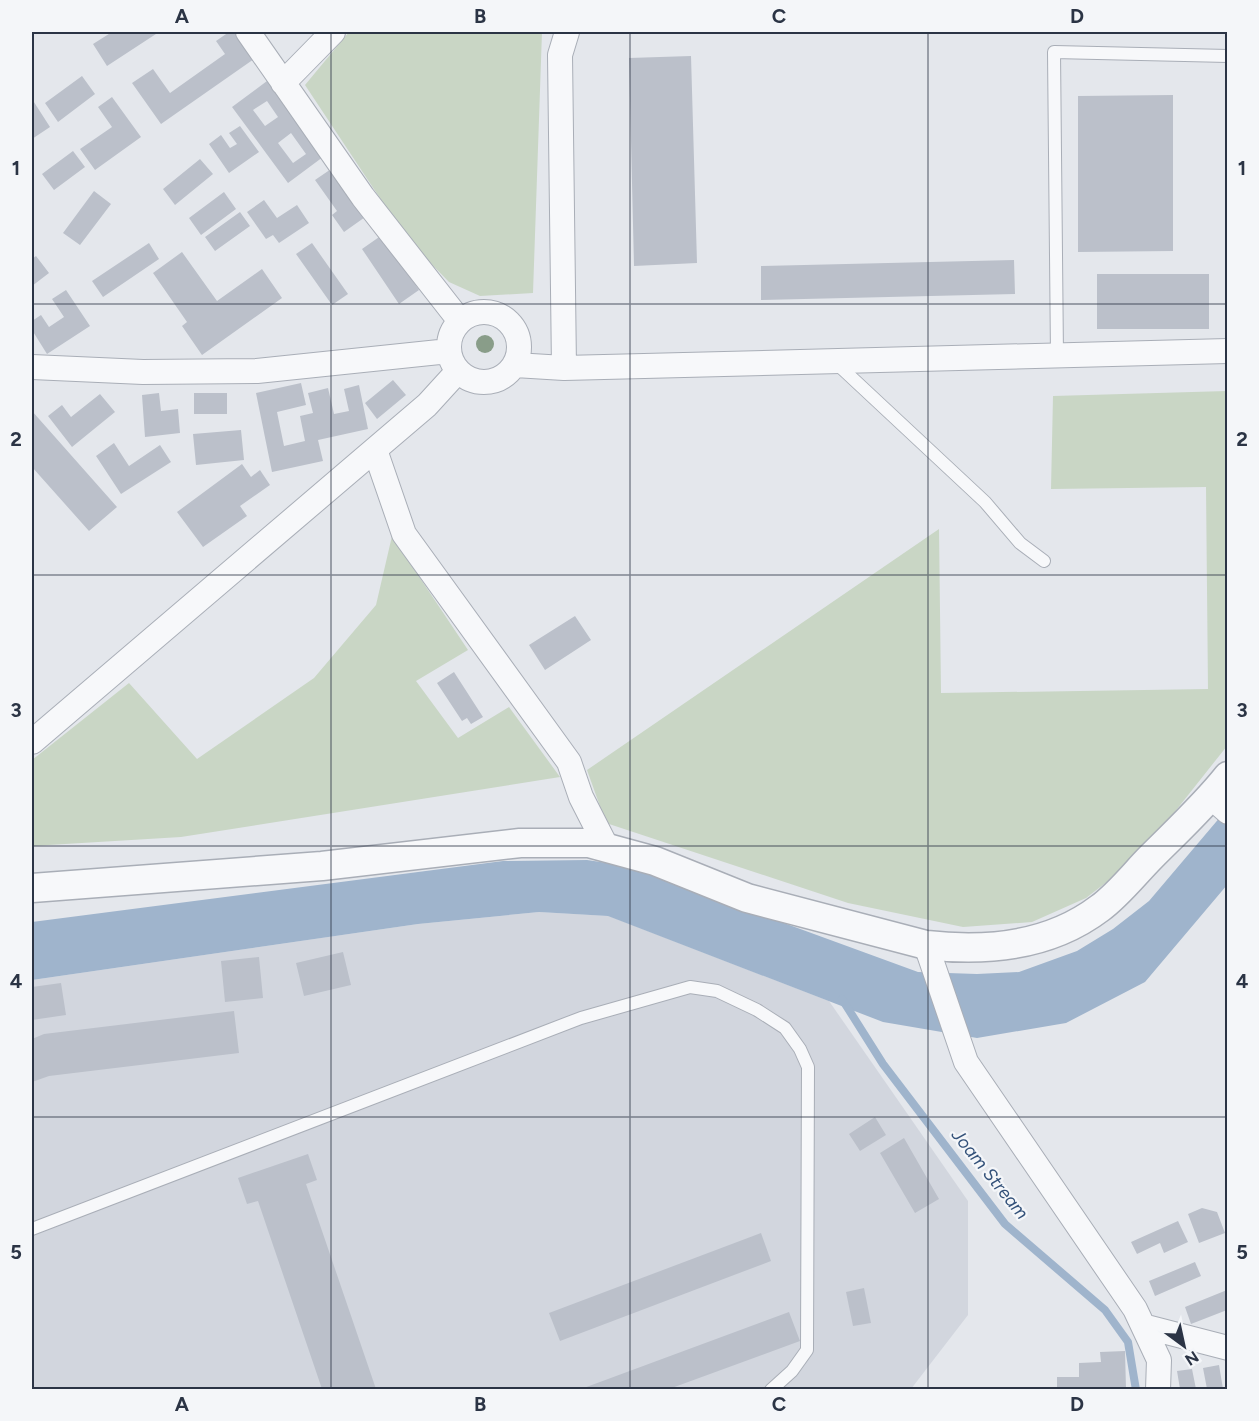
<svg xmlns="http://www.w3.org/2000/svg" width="1259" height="1421" viewBox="0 0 1259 1421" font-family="Figtree,sans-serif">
<rect width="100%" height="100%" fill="#e4e7ec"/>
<!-- built -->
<path fill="#d2d6de" d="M539 912 609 916 829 1001 968 1201V1315L911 1389H32V980L418 924Z"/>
<!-- green -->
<path fill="#c9d6c5" d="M349 32H542L533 293 480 296 449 282 407 239 305 85Z
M1227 391V746L1139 857 1086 898 1032 922 963 927 848 903 606 823 587 770 939 529 941 693 1208 689 1206 487 1051 489 1053 396Z
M392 536 468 650 416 681 458 738 509 707 560 777 181 837 32 846V760L129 683 197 759 314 678 376 605Z"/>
<!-- water -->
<path fill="#9fb4cc" d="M1227 809V885L1145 982 1066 1023 977 1038 883 1022 608 916 539 912 418 924 32 980V922L503 861 587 860 628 866 918 972 977 974 1019 972 1077 951 1113 929 1149 901Z"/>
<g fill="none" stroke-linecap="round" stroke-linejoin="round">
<!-- stream -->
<path stroke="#9fb4cc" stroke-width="8" d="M842 999 883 1064 1005 1224 1105 1310 1128 1342 1136 1390"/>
</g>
<!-- building -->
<path fill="#bbc0ca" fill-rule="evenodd" d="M112 32H159L107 66 93 44Z
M229 32H235L254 59 161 124 132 83 153 69 170 93 225 54 216 41Z
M751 32H829V34H751Z
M691 56 697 263 634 266 629 58Z
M82 76 95 94 58 122 45 103Z
M271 78 327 154 288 183 232 107ZM267 101 278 117 265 126 253 110ZM291 133 306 154 293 163 278 143Z
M1173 95V251L1078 252V96Z
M112 97 141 137 95 170 80 149 112 127 98 107Z
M32 99 50 127 32 139Z
M240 126 259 152 229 173 209 144 221 135 230 148 237 144 229 133Z
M73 151 85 167 54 190 42 174Z
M200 159 213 174 175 205 163 189Z
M334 167 368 215 344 232 332 215 337 211 315 180Z
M94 191 111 204 80 245 63 233Z
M224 192 236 209 201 235 189 218Z
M264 200 277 218 297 205 309 223 279 243 273 235 266 239 247 212Z
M240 212 250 226 215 251 205 237Z
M1225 230H1227V276H1225Z
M382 235 419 290 399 304 362 249Z
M149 243 159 259 103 297 92 281Z
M312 243 348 294 332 305 296 254Z
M182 252 217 301 262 269 282 298 202 355 182 326 187 322 153 273Z
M36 256 49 273 32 286V259Z
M1014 260 1015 294 761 300V266Z
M1097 274H1209V329H1097Z
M66 290 90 326 47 354 32 330V321L41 315 49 327 64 317 52 299Z
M393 380 406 395 377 419 365 403Z
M301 383 306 405 277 412 284 446 305 441 300 416 313 413 308 393 328 388 334 414 349 411 344 389 359 385 368 429 318 440 323 461 272 472 256 393Z
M159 393 161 411 178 409 180 433 145 437 142 395Z
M194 393H227V414H194Z
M100 394 115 412 72 447 48 416 62 405 71 417Z
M32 411 117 507 89 531 32 467Z
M241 430 244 460 196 465 193 434Z
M114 443 129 466 160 445 171 462 121 494 96 456Z
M242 464 251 477 260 470 270 485 240 506 247 516 203 547 177 512Z
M575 616 591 640 545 670 529 645Z
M454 672 483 717 471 724 467 718 462 721 437 683Z
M343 952 351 985 304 996 296 963Z
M259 957 263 998 225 1002 221 961Z
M61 983 66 1015 32 1020V987Z
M234 1011 239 1053 49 1076 32 1082V1039L44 1034Z
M875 1117 886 1135 860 1151 849 1134Z
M904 1138 939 1199 915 1213 880 1153Z
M308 1154 317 1180 306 1184 376 1389H322L258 1201 247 1204 238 1178Z
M1202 1208 1217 1212 1225 1233 1199 1243 1188 1214Z
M1178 1221 1188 1242 1164 1253 1160 1243 1137 1254 1131 1242Z
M761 1233 771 1261 560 1341 549 1313Z
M1195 1262 1201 1276 1155 1296 1149 1281Z
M864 1288 871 1323 853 1326 846 1292Z
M1227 1290V1310L1191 1324 1185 1307Z
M789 1312 800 1341 669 1389H581Z
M1125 1351 1126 1389H1057V1377H1079V1363L1101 1362 1100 1352Z
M1219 1365 1223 1389H1207L1203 1368Z
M1192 1369 1196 1389H1180L1177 1371Z"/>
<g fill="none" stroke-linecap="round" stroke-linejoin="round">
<defs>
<path id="service" d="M1057 356 1054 52 1228 56
M835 362 985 502 1020 543 1044 561
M32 1229 581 1018 690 987 717 991 757 1010 785 1028 800 1049 808 1067 807 1350 792 1371 771 1390"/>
<path id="minor" d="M248 32 363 197 460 321
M283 83 333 32
M449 347a35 35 0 1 1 70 0a35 35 0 1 1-70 0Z
M515 365 564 368 1228 351
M32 367 143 372 257 371 449 351
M564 368 560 55 567 32
M375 450 404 534 569 762 581 797 607 848
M32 742 427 405 458 371
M1211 797 1228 812
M926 945 966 1062 1135 1309 1159 1360 1158 1390
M1143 1326 1228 1348"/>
<path id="tertiary" d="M32 888 322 866 520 843H589L655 861 747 898 926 945C986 952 1050 946 1100 908 1119 894 1135 873 1152 856 1178 830 1205 805 1228 776"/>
</defs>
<!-- service casing -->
<use href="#service" stroke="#a9aeb7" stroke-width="14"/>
<!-- minor casing -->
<use href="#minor" stroke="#a9aeb7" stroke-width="26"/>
<!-- tertiary casing -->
<use href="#tertiary" stroke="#a9aeb7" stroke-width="31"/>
<!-- service -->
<use href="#service" stroke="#f7f8fa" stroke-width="12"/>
<!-- minor -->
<use href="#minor" stroke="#f7f8fa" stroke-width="24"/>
<!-- tertiary -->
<use href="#tertiary" stroke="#f7f8fa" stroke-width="28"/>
</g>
<!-- trees -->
<circle fill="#899d89" cx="485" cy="344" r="9"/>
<!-- grid -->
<path fill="none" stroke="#2b3445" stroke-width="1.5" stroke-opacity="0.55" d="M331 32V1390M630 32V1390M928 32V1390M32 304H1228M32 575H1228M32 846H1228M32 1117H1228"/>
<g text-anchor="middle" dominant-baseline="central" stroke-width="4.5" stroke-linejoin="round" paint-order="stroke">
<!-- water labels -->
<g font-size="18" font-style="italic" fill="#34527a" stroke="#f4f6f9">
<text transform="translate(990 1174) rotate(51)">Joam Stream</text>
</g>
</g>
<!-- border -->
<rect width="1259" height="1421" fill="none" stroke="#f4f6f9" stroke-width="66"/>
<!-- north arrow -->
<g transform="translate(1184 1346) rotate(147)" stroke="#f4f6f9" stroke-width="4.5" paint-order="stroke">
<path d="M0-4.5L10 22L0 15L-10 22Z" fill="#2b3445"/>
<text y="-9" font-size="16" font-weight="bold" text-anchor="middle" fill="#2b3445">N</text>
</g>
<rect x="33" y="33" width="1193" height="1355" fill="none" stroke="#2b3445" stroke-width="2"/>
<g font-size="20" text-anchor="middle" font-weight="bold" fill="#2b3445">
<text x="182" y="23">A</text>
<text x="480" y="23">B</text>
<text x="779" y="23">C</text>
<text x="1077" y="23">D</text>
<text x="16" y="175">1</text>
<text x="1242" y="175">1</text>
<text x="16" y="446">2</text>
<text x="1242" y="446">2</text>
<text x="16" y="717">3</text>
<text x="1242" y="717">3</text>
<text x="16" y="988">4</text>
<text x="1242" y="988">4</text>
<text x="16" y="1259">5</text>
<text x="1242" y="1259">5</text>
<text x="182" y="1411">A</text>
<text x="480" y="1411">B</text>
<text x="779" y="1411">C</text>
<text x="1077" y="1411">D</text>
</g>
</svg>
